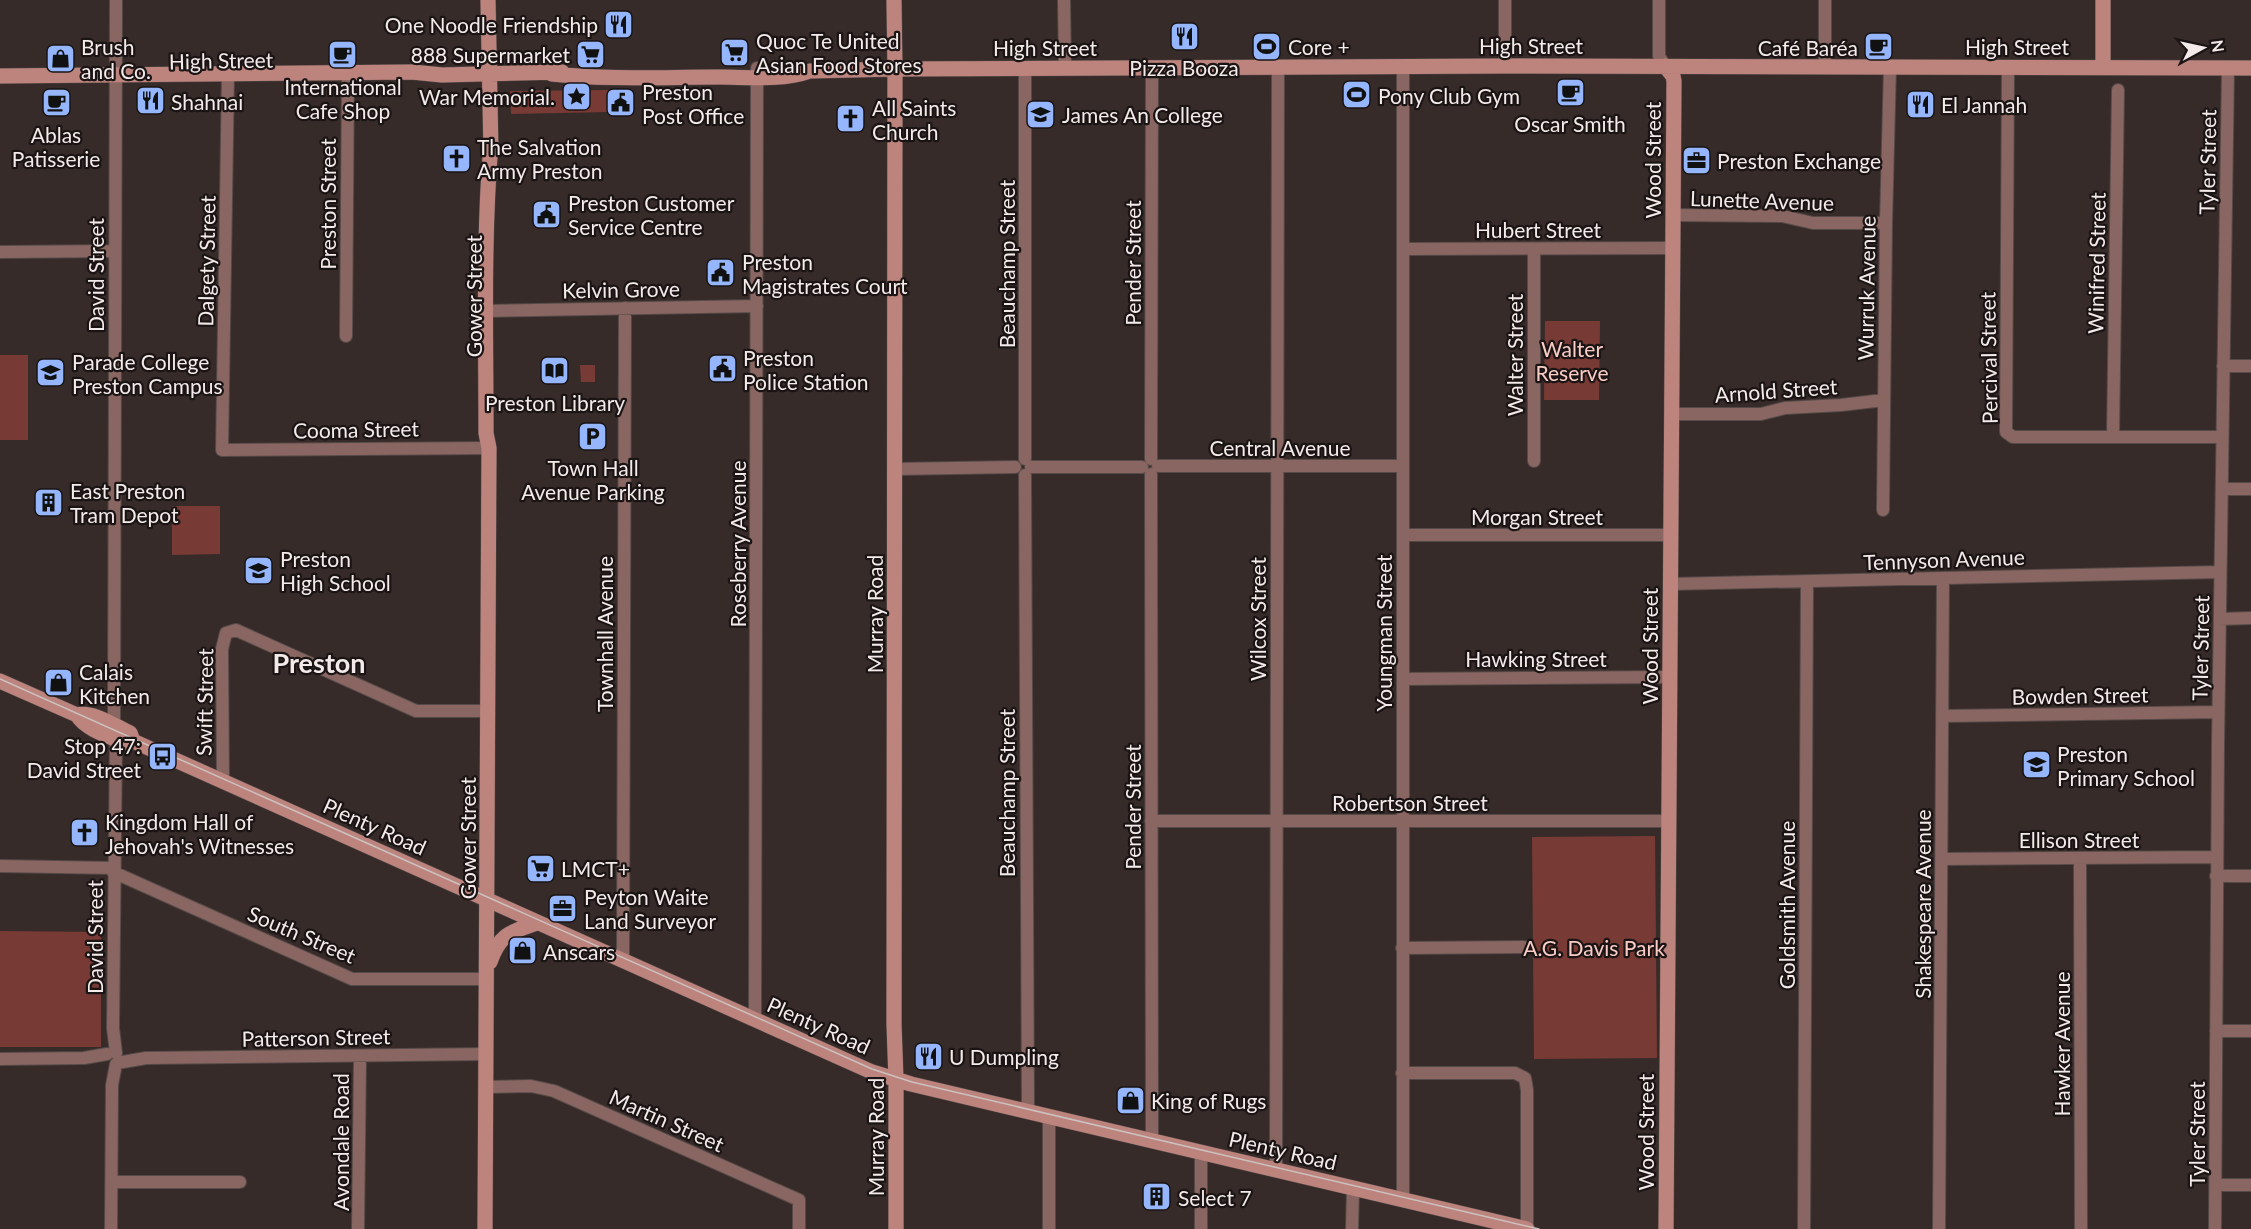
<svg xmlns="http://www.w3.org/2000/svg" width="2251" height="1229" viewBox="0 0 2251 1229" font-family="Lato,sans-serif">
<rect width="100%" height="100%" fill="#372b29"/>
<!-- green -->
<path fill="#783a34" d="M609 90V112L511 114 510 91Z
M1545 321H1600L1599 400H1544Z
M0 355H28V440H0Z
M580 365H595V382H581Z
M172 506H220V554L172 555Z
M1655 836 1657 1058 1534 1059 1532 837Z
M0 931 101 932V1047H0Z"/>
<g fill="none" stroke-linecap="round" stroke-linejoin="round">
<defs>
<path id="street" d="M1064 0 1065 68
M1505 0V66
M1659 0V56L1665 66
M1825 0V66
M2008 67 2006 432 2013 437H2222
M1025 69V459
M228 74 222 450 489 448
M1672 215 1782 216 1813 223H1886
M1403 249 1672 248
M0 252 115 251
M487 311 757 306
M346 336 348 72
M2223 366H2251
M1671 414H1761L1785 408 1841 405 1884 400
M2113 436 2118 90
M1151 459 1152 68
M1534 461V249
M1158 466H1402
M1031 467H1142
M895 469 1015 467
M1151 474 1152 1141
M1025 475 1028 1111
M2222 489H2251
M1883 510 1886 223 1890 66
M1403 535H1670
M1670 584 2220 572
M2220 619 2251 618
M1403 679 1669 677
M1942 716 2218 712
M114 726 116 0
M116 739 113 1028 116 1053
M223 781 222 649 226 633 236 630 416 711H488
M1151 821H1668
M1942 859 2217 857
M2080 859 2081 1229
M0 866 114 868
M113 872 352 979H487
M2216 876H2251
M1402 948 1524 947
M623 960 625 308
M755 1020 757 68
M2216 1031H2251
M0 1059 84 1058 107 1054
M117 1063 146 1058 487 1054
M1402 1073H1515L1525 1078 1527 1090V1229
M487 1087 531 1086 554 1091 799 1200V1229
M1276 1170 1278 67
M112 1182H240
M2216 1185H2251
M1403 1200V66
M111 1229 112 1085 116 1064
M358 1229 360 1056
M1049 1229V1116
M1201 1229V1152
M1352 1229 1353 1188
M1804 1229 1807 582
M1939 1229 1943 578
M2215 1229 2218 743 2228 68"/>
<path id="secondary" d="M488 0 491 152
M894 0 895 69 894 1024 896 1080V1229
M1665 66 1673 76 1674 81 1666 1229
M2103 67V0
M552 74C608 80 663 77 719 77 748 77 782 81 810 71L895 69 1505 66 2251 68
M0 76 412 72 442 75 562 72
M0 681 77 715C86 730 109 736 125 743L133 741
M77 715C93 711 115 726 130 733L133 741 153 750 872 1072 911 1084 1527 1229
M490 962C500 933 511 932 537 923
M485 1229 489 448 486 433C486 336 483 239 491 143"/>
</defs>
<!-- street casing -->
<use href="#street" stroke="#554a48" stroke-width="14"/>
<!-- secondary casing -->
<use href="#secondary" stroke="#554a48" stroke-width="16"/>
<!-- street -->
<use href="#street" stroke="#896661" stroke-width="12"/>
<!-- secondary -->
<use href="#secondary" stroke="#bd847e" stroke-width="15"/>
<!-- tram -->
<path stroke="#cbc2c0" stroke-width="1.5" d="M0 679 872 1069 912 1082 1539 1229"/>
</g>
<!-- icons -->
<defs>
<symbol id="restaurant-square" viewBox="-11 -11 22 22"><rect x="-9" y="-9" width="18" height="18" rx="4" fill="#95b6fd" stroke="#1a1514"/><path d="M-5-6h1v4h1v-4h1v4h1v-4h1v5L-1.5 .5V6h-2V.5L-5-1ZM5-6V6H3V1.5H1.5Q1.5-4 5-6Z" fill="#111"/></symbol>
<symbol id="stadium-square" viewBox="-11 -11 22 22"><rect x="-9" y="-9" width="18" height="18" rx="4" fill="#95b6fd" stroke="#1a1514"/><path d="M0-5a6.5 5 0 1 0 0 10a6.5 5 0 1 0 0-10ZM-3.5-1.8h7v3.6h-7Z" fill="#111"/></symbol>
<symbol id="cafe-square" viewBox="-11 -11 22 22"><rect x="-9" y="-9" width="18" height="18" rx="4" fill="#95b6fd" stroke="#1a1514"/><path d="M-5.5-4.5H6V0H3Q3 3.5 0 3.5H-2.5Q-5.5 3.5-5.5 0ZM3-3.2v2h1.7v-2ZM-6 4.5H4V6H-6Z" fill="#111"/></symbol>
<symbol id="supermarket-square" viewBox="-11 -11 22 22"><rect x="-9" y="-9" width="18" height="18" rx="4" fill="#95b6fd" stroke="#1a1514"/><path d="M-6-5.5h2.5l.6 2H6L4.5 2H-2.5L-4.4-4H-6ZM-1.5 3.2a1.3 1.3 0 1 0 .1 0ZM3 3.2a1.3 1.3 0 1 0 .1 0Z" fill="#111"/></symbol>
<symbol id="shop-square" viewBox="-11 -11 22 22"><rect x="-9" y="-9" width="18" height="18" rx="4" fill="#95b6fd" stroke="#1a1514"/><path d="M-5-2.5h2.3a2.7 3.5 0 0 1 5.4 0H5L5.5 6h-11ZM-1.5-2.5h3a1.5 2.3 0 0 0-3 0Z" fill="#111"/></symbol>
<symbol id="sight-square" viewBox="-11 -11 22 22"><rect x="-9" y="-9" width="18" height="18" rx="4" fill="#95b6fd" stroke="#1a1514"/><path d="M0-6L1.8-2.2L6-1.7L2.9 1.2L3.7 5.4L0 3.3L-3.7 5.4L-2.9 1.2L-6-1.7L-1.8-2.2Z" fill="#111"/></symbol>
<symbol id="civic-square" viewBox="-11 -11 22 22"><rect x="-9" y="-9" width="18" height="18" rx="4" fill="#95b6fd" stroke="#1a1514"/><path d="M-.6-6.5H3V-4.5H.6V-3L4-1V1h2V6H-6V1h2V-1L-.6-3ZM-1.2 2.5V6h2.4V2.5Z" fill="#111"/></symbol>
<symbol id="university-square" viewBox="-11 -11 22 22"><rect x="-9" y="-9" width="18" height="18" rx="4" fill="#95b6fd" stroke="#1a1514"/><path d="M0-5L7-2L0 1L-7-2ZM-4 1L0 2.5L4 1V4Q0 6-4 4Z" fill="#111"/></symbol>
<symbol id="church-square" viewBox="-11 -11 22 22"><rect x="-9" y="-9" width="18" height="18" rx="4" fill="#95b6fd" stroke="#1a1514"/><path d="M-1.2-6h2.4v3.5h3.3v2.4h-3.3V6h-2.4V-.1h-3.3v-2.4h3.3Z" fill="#111"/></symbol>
<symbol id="office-square" viewBox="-11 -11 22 22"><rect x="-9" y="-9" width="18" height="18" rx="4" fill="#95b6fd" stroke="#1a1514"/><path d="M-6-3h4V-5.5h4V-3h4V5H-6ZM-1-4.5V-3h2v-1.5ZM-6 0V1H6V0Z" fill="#111"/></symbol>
<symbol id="library-square" viewBox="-11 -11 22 22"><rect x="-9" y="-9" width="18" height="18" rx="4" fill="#95b6fd" stroke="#1a1514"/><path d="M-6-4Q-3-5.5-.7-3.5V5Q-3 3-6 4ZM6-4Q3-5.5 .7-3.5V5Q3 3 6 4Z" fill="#111"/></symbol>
<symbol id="school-square" viewBox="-11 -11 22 22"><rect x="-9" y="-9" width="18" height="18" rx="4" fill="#95b6fd" stroke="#1a1514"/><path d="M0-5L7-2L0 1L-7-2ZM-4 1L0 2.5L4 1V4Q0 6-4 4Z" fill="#111"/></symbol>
<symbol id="parking-square" viewBox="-11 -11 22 22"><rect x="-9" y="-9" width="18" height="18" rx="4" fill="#95b6fd" stroke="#1a1514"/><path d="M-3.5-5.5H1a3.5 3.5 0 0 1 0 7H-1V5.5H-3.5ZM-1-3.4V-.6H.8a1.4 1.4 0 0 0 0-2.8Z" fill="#111"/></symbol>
<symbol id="building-square" viewBox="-11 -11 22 22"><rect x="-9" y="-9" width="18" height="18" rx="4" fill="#95b6fd" stroke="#1a1514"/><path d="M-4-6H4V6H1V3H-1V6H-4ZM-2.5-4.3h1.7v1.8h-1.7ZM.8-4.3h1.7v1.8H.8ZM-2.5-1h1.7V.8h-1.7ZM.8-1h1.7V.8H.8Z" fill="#111"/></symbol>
<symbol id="bus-square" viewBox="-11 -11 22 22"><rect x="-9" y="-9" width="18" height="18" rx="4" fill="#95b6fd" stroke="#1a1514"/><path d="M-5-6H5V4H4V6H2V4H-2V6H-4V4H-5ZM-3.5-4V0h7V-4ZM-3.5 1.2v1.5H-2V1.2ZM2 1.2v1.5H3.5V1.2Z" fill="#111"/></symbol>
</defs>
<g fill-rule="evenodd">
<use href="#restaurant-square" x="602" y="8" width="33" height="33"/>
<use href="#restaurant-square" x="1168" y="20" width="33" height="33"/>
<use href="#stadium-square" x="1250" y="30" width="33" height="33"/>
<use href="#cafe-square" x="1862" y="30" width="33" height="33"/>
<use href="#supermarket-square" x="718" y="36" width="33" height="33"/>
<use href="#supermarket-square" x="574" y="38" width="33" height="33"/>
<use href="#cafe-square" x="326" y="38" width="33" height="33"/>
<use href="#shop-square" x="44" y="42" width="33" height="33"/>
<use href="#cafe-square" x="1554" y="76" width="33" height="33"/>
<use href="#stadium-square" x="1340" y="78" width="33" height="33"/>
<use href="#sight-square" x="560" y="80" width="33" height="33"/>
<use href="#restaurant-square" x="134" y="84" width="33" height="33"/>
<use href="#cafe-square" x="40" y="86" width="33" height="33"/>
<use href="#civic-square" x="604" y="86" width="33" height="33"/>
<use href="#restaurant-square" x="1904" y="88" width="33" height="33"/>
<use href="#university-square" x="1024" y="98" width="33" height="33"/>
<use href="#church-square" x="834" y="102" width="33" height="33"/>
<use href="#church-square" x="440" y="142" width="33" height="33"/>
<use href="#office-square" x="1680" y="144" width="33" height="33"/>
<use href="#civic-square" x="530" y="198" width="33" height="33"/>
<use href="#civic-square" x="704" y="256" width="33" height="33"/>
<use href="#civic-square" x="706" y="352" width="33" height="33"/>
<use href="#library-square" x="538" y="354" width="33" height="33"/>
<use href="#school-square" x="34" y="356" width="33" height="33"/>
<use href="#parking-square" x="576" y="420" width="33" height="33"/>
<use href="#building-square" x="32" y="486" width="33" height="33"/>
<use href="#school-square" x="242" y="554" width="33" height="33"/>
<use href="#shop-square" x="42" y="666" width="33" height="33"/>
<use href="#bus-square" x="146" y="740" width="33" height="33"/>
<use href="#school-square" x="2020" y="748" width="33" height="33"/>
<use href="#church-square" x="68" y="816" width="33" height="33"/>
<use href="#supermarket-square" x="524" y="852" width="33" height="33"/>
<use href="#office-square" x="546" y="892" width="33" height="33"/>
<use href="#shop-square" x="506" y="934" width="33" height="33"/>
<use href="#restaurant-square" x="912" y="1040" width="33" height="33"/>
<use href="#shop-square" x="1114" y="1084" width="33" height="33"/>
<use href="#building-square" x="1140" y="1180" width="33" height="33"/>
</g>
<g text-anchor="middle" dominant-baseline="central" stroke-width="4.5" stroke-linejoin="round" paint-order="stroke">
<!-- poi labels -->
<g font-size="21" fill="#f3eae9" stroke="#1a1514" text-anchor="start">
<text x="598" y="24" text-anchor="end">One Noodle Friendship</text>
<text x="756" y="40">Quoc Te United<tspan x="756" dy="24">Asian Food Stores</tspan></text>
<text x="81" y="46">Brush<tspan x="81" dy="24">and Co.</tspan></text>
<text x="1288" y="46">Core +</text>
<text x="1858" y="47" text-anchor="end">Café Baréa</text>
<text x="570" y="54" text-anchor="end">888 Supermarket</text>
<text x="1184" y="67" text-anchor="middle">Pizza Booza</text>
<text x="343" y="86" text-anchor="middle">International<tspan x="343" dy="24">Cafe Shop</tspan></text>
<text x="642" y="91">Preston<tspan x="642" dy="24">Post Office</tspan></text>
<text x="1378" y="95">Pony Club Gym</text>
<text x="555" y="96" text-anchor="end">War Memorial.</text>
<text x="171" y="101">Shahnai</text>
<text x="1941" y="104">El Jannah</text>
<text x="872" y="107">All Saints<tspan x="872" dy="24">Church</tspan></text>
<text x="1062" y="114">James An College</text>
<text x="1570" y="123" text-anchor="middle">Oscar Smith</text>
<text x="56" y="134" text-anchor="middle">Ablas<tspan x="56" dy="24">Patisserie</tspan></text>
<text x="477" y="146">The Salvation<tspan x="477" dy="24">Army Preston</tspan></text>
<text x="1717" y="160">Preston Exchange</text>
<text x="568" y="202">Preston Customer<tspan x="568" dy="24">Service Centre</tspan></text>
<text x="742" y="261">Preston<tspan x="742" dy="24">Magistrates Court</tspan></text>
<text x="743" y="357">Preston<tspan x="743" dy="24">Police Station</tspan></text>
<text x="72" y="361">Parade College<tspan x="72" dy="24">Preston Campus</tspan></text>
<text x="555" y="402" text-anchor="middle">Preston Library</text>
<text x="593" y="467" text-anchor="middle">Town Hall<tspan x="593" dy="24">Avenue Parking</tspan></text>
<text x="70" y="490">East Preston<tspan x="70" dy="24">Tram Depot</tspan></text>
<text x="280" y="558">Preston<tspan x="280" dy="24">High School</tspan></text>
<text x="79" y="671">Calais<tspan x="79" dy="24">Kitchen</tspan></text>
<text x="141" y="745" text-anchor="end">Stop 47:<tspan x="141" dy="24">David Street</tspan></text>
<text x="2057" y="753">Preston<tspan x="2057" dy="24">Primary School</tspan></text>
<text x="105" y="821">Kingdom Hall of<tspan x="105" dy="24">Jehovah's Witnesses</tspan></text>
<text x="561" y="868">LMCT+</text>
<text x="584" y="896">Peyton Waite<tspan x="584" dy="24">Land Surveyor</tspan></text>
<text x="543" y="951">Anscars</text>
<text x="949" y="1056">U Dumpling</text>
<text x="1151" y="1100">King of Rugs</text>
<text x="1178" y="1197">Select 7</text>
</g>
<!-- street labels -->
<g font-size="21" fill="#f3eae9" stroke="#1a1514">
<text x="1531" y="45">High Street</text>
<text x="2017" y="46">High Street</text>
<text x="1045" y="47">High Street</text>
<text transform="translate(221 60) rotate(-1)">High Street</text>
<text transform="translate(1652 160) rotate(-90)">Wood Street</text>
<text transform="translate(2207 162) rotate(-89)">Tyler Street</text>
<text transform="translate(1762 200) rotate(2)">Lunette Avenue</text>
<text transform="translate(327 204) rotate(-90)">Preston Street</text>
<text x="1538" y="229">Hubert Street</text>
<text transform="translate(206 261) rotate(-89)">Dalgety Street</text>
<text transform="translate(1132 263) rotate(-90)">Pender Street</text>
<text transform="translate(2096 263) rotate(-89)">Winifred Street</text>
<text transform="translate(1006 264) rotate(-90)">Beauchamp Street</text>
<text transform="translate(95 275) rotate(-90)">David Street</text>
<text transform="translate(1866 288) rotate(-89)">Wurruk Avenue</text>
<text transform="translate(621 289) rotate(-1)">Kelvin Grove</text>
<text transform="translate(473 296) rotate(-90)">Gower Street</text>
<text transform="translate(1514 355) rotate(-90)">Walter Street</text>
<text transform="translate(1988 358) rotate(-91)">Percival Street</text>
<text transform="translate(1776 390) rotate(-4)">Arnold Street</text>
<text transform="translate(356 429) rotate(-1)">Cooma Street</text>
<text x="1280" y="447">Central Avenue</text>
<text x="1537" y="516">Morgan Street</text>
<text transform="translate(737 544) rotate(-90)">Roseberry Avenue</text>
<text transform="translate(1944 559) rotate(-2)">Tennyson Avenue</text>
<text transform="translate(874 614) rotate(-90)">Murray Road</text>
<text transform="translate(1257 619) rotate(-90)">Wilcox Street</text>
<text transform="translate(1383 633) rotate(-90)">Youngman Street</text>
<text transform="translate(604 634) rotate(-90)">Townhall Avenue</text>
<text transform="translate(1649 646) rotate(-90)">Wood Street</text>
<text transform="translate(2200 648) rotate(-89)">Tyler Street</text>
<text x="1536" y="658">Hawking Street</text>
<text transform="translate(2080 695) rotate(-1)">Bowden Street</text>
<text transform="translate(204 702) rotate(-89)">Swift Street</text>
<text transform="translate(1006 793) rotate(-90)">Beauchamp Street</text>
<text x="1410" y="802">Robertson Street</text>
<text transform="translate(1132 807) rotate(-90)">Pender Street</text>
<text transform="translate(375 826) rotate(24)">Plenty Road</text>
<text transform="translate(467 838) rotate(-90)">Gower Street</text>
<text x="2079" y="839">Ellison Street</text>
<text transform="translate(1922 904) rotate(-90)">Shakespeare Avenue</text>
<text transform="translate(1786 905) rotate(-90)">Goldsmith Avenue</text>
<text transform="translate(302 934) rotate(23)">South Street</text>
<text transform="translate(94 937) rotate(-90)">David Street</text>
<text transform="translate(819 1025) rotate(24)">Plenty Road</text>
<text transform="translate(316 1037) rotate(-1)">Patterson Street</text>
<text transform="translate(2061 1044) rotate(-90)">Hawker Avenue</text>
<text transform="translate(667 1120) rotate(24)">Martin Street</text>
<text transform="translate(1645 1132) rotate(-90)">Wood Street</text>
<text transform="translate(2196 1134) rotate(-90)">Tyler Street</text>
<text transform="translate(875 1137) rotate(-90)">Murray Road</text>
<text transform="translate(340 1142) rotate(-90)">Avondale Road</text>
<text transform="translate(1283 1150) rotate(13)">Plenty Road</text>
</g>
<!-- park labels -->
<g font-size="21" fill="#fbccc6" stroke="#1a1514">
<text x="1572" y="348">Walter<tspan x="1572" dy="24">Reserve</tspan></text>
<text x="1594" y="947">A.G. Davis Park</text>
</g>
<!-- district labels -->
<g font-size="27" font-weight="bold" fill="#f3eae9" stroke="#1a1514">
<text x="319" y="662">Preston</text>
</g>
</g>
<!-- north arrow -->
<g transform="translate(2203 48) rotate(82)" stroke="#1a1514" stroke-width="4.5" paint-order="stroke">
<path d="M0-4.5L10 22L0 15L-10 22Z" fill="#f3eae9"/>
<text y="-9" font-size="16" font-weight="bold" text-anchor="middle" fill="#f3eae9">N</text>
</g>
</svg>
